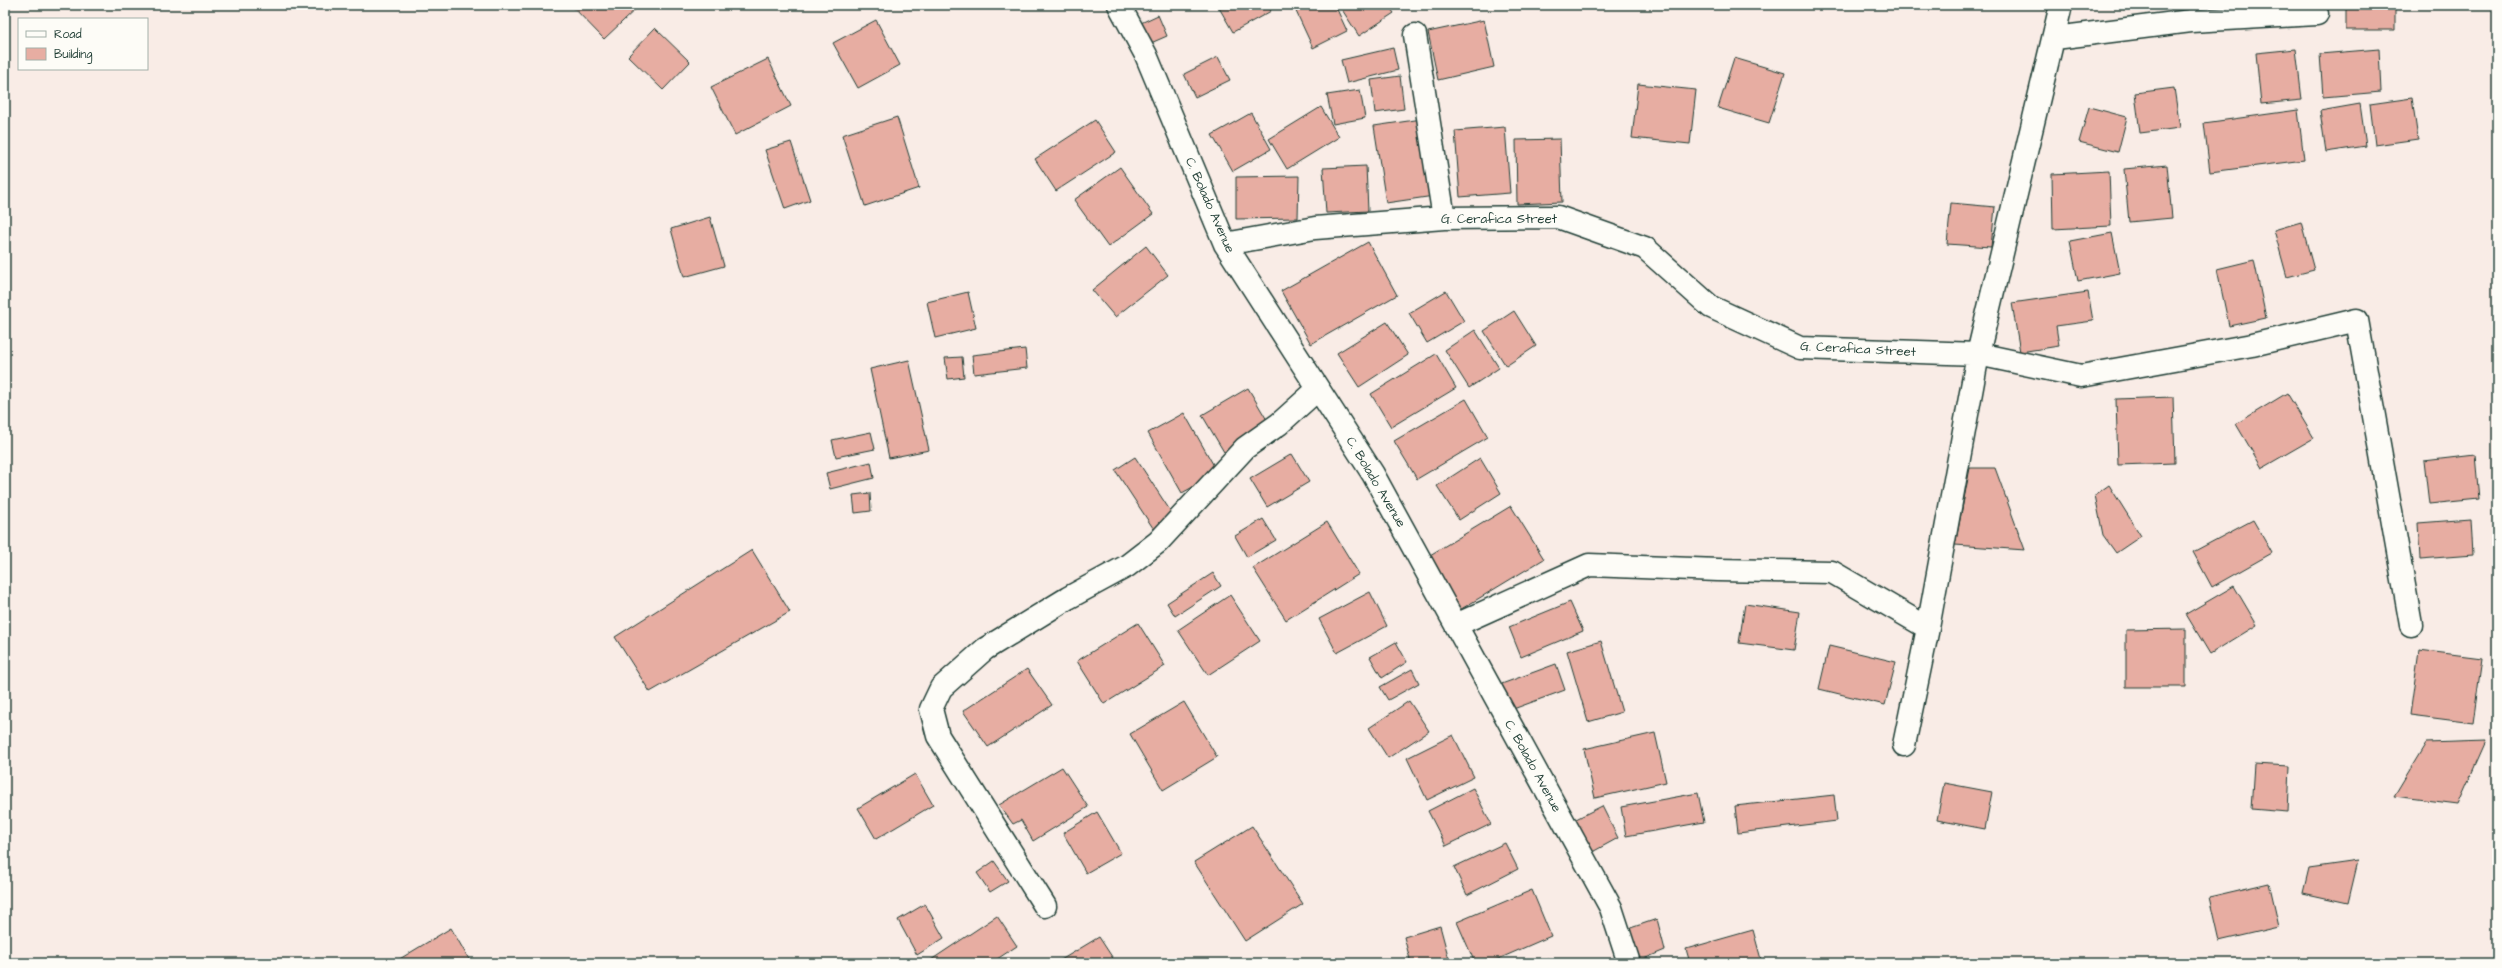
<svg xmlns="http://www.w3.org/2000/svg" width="2502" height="968" viewBox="0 0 2502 968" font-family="'Architects Daughter',sans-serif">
<rect width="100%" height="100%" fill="#f9ece6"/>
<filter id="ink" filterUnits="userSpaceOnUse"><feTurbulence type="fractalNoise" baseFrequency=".025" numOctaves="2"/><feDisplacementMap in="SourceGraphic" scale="8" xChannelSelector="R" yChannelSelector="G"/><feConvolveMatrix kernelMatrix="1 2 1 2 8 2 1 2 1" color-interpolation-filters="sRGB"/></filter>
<g filter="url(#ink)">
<!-- building -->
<path fill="#e7ada2" stroke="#1f3d34" d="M571 5H640L604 39Z
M1267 5 1271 11 1233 32 1218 6Z
M1298 5H1335L1347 31 1313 48 1294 7Z
M1339 5H1388L1394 13 1359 36Z
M2346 5H2395V30H2346Z
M1158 15 1167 36 1135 50 1126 30Z
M876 20 900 65 858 88 833 43Z
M1484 20 1494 67 1438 80 1428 32Z
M655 28 690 62 663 90 628 56Z
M1393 48 1398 70 1347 83 1341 60Z
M2296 49 2302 100 2261 104 2256 53Z
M2379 49 2381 92 2323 97 2320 54Z
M1218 57 1230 80 1195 97 1184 74Z
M1734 58 1785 73 1769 123 1718 108Z
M768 59 791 106 735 135 711 87Z
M1400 76 1404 109 1375 113 1371 80Z
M1638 84 1696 90 1690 144 1632 138Z
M2174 88 2180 128 2140 133 2135 93Z
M1360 90 1365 118 1333 124 1327 95Z
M2412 98 2418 139 2375 145 2370 104Z
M2360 104 2366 146 2326 152 2320 111Z
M1321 107 1339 137 1287 169 1269 139Z
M2089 107 2127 117 2118 152 2079 142Z
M2298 110 2304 160 2210 172 2204 123Z
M1251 113 1271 149 1233 171 1212 135Z
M897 117 919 188 865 206 842 135Z
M1422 119 1434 196 1386 203 1374 126Z
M1095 120 1116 152 1056 191 1035 159Z
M1505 127 1510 193 1460 197 1455 131Z
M1560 139 1562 202 1517 204 1516 140Z
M791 142 810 200 785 209 765 150Z
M2167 165 2172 218 2129 222 2124 169Z
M1366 166 1368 211 1326 213 1323 168Z
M1120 167 1153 214 1108 247 1074 200Z
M2109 171 2111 226 2053 229 2052 174Z
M1299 176 1298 218 1236 219V177Z
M1951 203 1995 207 1991 247 1947 244Z
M710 217 724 266 684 277 671 229Z
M2301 222 2314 270 2287 277 2274 230Z
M2112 233 2120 273 2078 281 2070 241Z
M1368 242 1397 295 1311 344 1281 291Z
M1146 246 1168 275 1115 317 1092 290Z
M2254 260 2266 318 2229 326 2217 269Z
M1446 291 1464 321 1427 343 1409 313Z
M968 292 976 328 935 338 927 302Z
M2088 292 2093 321 2056 326 2059 346 2020 352 2012 303Z
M1514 311 1536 346 1506 366 1484 331Z
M1387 322 1408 355 1359 387 1337 353Z
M1475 330 1499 368 1469 388 1445 350Z
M1025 349 1027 368 974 374 972 355Z
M1436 354 1456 388 1391 427 1371 394Z
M962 357 964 377 948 379 945 358Z
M909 360 929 450 889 458 870 369Z
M1248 388 1270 425 1224 452 1202 415Z
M2287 393 2314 438 2262 468 2236 424Z
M2173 397 2175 463 2118 465 2116 399Z
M1466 399 1488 437 1417 479 1394 441Z
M1184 413 1218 473 1182 493 1148 433Z
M871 432 875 449 836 457 832 440Z
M1292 454 1309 482 1267 507 1250 479Z
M2475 455 2479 499 2429 504 2424 461Z
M1135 457 1175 518 1155 531 1115 470Z
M1480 458 1501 493 1459 520 1437 486Z
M871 462 874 478 830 489 826 473Z
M1970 468H1995L2025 550 1955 545Z
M2109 485 2141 536 2116 553 2103 535 2095 495Z
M870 493 871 511 855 513 853 495Z
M1511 506 1544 559 1458 611 1425 558Z
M1263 519 1276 540 1247 557 1235 536Z
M2471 519 2473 555 2420 559 2418 523Z
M2253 520 2272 553 2212 587 2193 552Z
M1327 522 1359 574 1286 620 1253 568Z
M752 550 790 612 650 692 615 637Z
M1213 573 1221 586 1175 616 1167 603Z
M2234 586 2257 625 2210 654 2186 614Z
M1370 592 1387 626 1337 653 1319 619Z
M1230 595 1260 641 1208 675 1178 630Z
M1570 602 1583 631 1521 657 1509 627Z
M1745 604 1800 612 1794 650 1739 643Z
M1138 623 1165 666 1104 704 1077 661Z
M2186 629V687H2126V630Z
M1601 641 1622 712 1588 722 1567 651Z
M1396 642 1407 662 1382 678 1370 657Z
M1829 646 1896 662 1885 705 1819 689Z
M2419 650 2482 658 2473 723 2410 715Z
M1556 664 1565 690 1497 715 1488 689Z
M1027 669 1052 705 988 747 963 711Z
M1412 669 1419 683 1388 700 1380 687Z
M1409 701 1429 731 1388 758 1369 728Z
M1184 702 1217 757 1163 790 1130 734Z
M1655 733 1666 782 1595 798 1584 749Z
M1453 735 1474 777 1427 800 1407 758Z
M2486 741 2458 804 2394 796 2426 743Z
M2254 764 2290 766 2288 812 2251 809Z
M1062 767 1088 807 1033 841 1021 820 1013 824 999 805Z
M915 774 933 805 876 839 858 808Z
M1944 783 1992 792 1985 829 1937 820Z
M1473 788 1491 824 1446 846 1428 811Z
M1698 793 1704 822 1626 836 1621 807Z
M1834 795 1837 821 1738 833 1735 806Z
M1602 806 1618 838 1585 856 1568 823Z
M1097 812 1121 853 1086 873 1063 833Z
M1252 826 1303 904 1245 941 1194 862Z
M1505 843 1518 869 1467 895 1454 867Z
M994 861 1008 881 990 892 977 873Z
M2358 861 2348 903 2303 893 2309 868Z
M2269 883 2279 927 2219 941 2209 897Z
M1532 890 1551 936 1489 963H1475L1457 922Z
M925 904 944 938 917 955 898 920Z
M997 916 1017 946 991 963H933L931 960Z
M1657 919 1665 950 1634 963 1613 934Z
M1440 926 1450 963H1411L1404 937Z
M451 928 470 961 466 963H393Z
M1753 930 1762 963H1690L1686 949Z
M1099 937 1116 963H1056Z
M1548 958 1550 963H1534Z"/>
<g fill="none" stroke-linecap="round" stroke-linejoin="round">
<defs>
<path id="minor" d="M1119 5 1146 55 1225 244 1373 474 1611 908 1629 963
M1415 35 1444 218
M2055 38 2191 21 2317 14
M1225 244 1315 228 1444 218 1558 217 1645 248 1711 307 1800 348 1978 354 2081 376 2252 345 2357 320 2411 625
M1456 625 1589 565 1718 570 1832 572 1928 628
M1904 745 1928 628 1978 354 2061 5
M1045 906 938 736 931 709 941 688 985 649 1068 598 1127 566 1158 542 1245 448 1279 424 1318 389"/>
</defs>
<!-- minor casing -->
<use href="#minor" stroke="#1f3d34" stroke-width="25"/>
<!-- minor -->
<use href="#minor" stroke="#fdfcf7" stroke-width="22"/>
</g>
</g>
<g text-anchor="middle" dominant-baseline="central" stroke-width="4" stroke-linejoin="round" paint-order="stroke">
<!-- street labels -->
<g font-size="13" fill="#1f3d34" stroke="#fdfcf7">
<text transform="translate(1210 205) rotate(66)">C. Bolado Avenue</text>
<text x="1499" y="219">G. Cerafica Street</text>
<text transform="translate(1858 349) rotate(3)">G. Cerafica Street</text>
<text transform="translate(1376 482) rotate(59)">C. Bolado Avenue</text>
<text transform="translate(1533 766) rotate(61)">C. Bolado Avenue</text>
</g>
</g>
<!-- margin -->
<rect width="2502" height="968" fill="none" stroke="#fdfcf7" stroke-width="20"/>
<rect x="10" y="10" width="2482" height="948" fill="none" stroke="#1f3d34" stroke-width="1.5" filter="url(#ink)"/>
<!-- legend -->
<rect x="18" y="18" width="130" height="52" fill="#fdfcf7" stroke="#a4b0a9"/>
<rect x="26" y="31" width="20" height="6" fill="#fdfcf7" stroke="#a4b0a9"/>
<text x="54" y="38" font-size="12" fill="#1f3d34">Road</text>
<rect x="26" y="48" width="20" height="12" fill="#e7ada2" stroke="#a4b0a9"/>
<text x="54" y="58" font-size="12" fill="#1f3d34">Building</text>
</svg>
